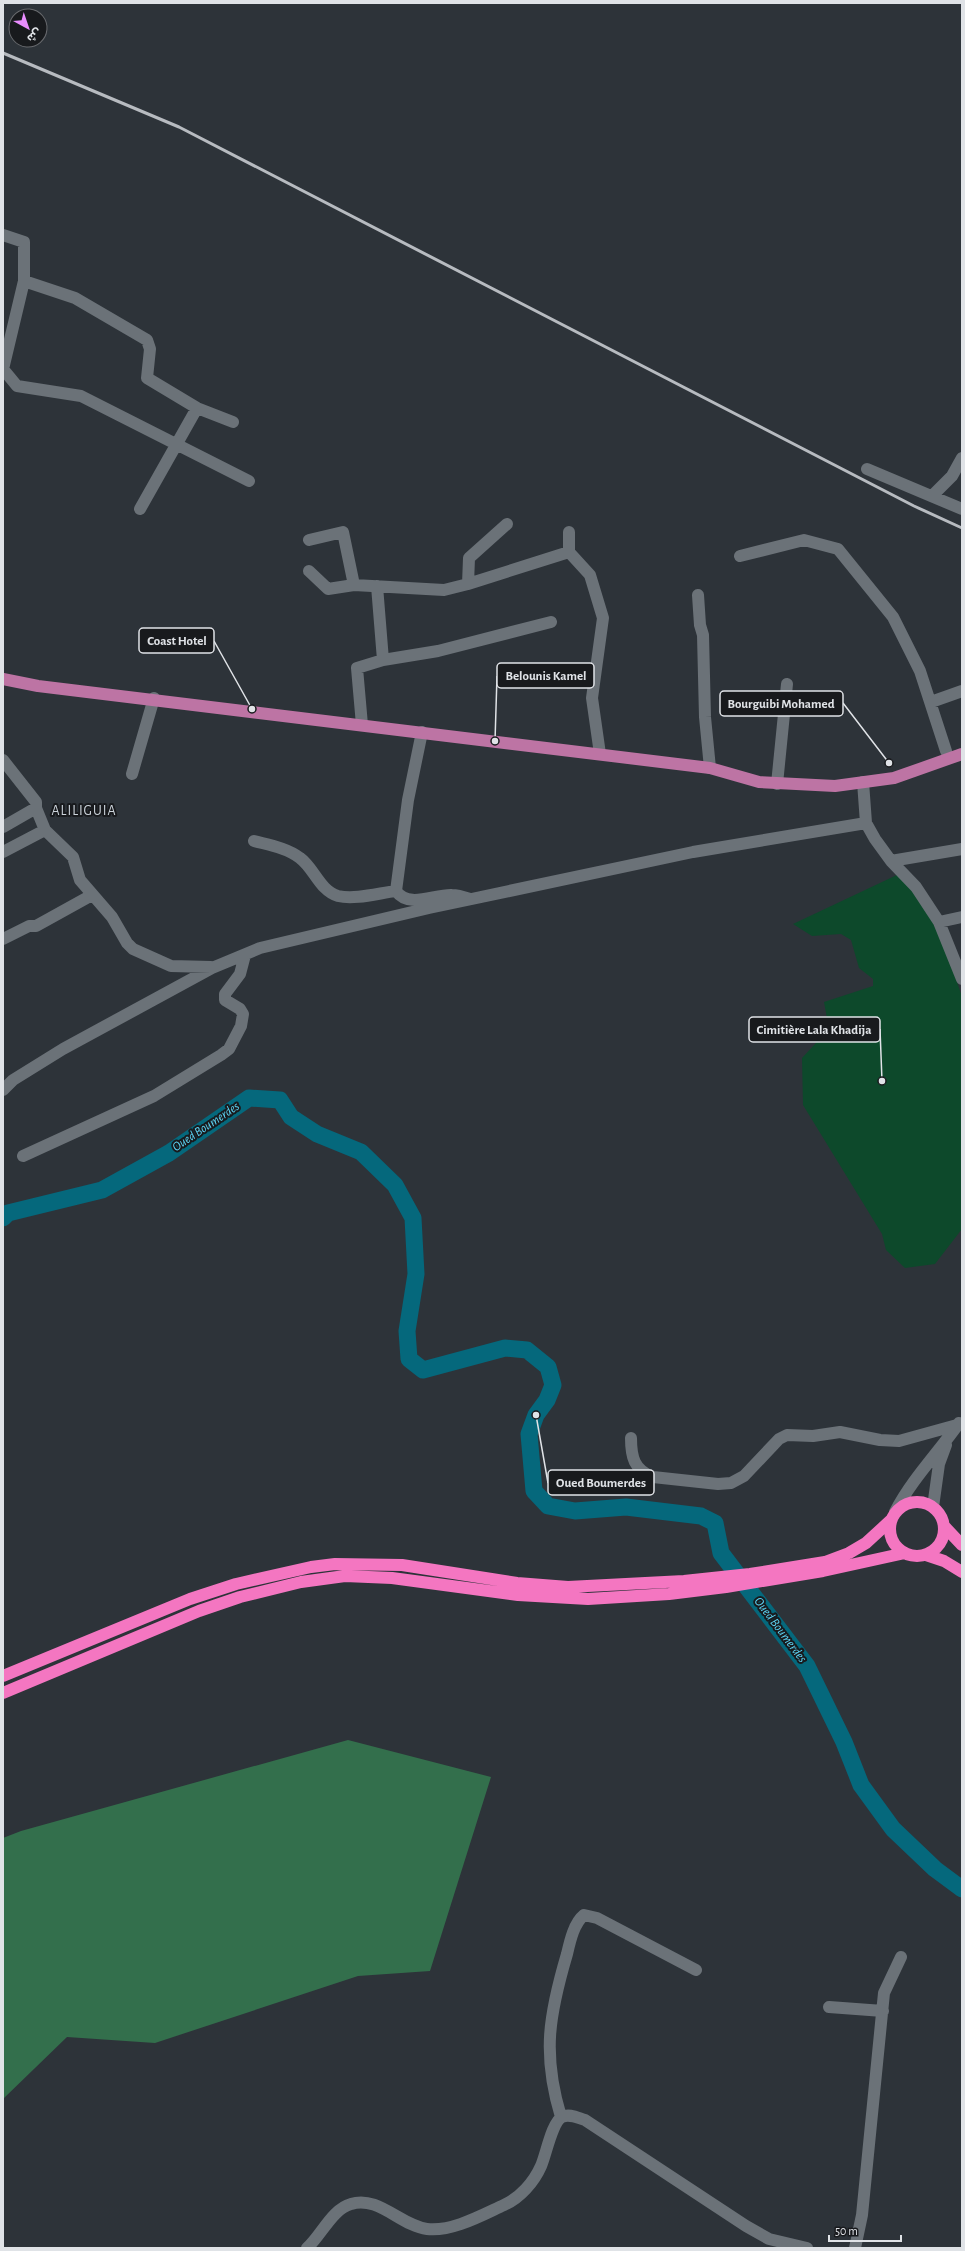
<svg xmlns="http://www.w3.org/2000/svg" width="965" height="2251" viewBox="0 0 965 2251" font-family="'Alegreya Sans','Noto Sans Arabic',sans-serif">
<rect width="100%" height="100%" fill="#2d3339"/>
<!-- green -->
<path fill="#0d492b" d="M899 874 918 896 942 936 962 997V1229L935 1264 905 1268 886 1250 882 1234 803 1105 802 1058 829 1029 824 1002 873 986V979L859 968 851 940 841 934 812 936 793 924Z"/>
<!-- forest -->
<path fill="#336f4c" d="M348 1740 491 1777 430 1971 358 1976 155 2043 67 2037 3 2099V1838L21 1831Z"/>
<g fill="none" stroke-linecap="round" stroke-linejoin="round">
<!-- river -->
<path stroke="#05687c" stroke-width="17" d="M3 1218 8 1213 102 1190 169 1153 249 1098 280 1100 291 1117 317 1134 361 1152 395 1185 413 1218 416 1274 407 1331 409 1359 423 1370 505 1348 527 1350 548 1367 553 1385 547 1400 536 1415 529 1434 534 1491 548 1506 575 1511 626 1507 701 1516 715 1523 721 1553 807 1666 844 1742 861 1785 893 1829 935 1869 962 1889"/>
<!-- minor -->
<path stroke="#6b7278" stroke-width="12" d="M3 235 24 242V281L3 369 17 386 81 396 249 481
M24 281 75 298 147 340 150 349 147 378 197 408 233 422
M867 469 962 509
M932 496 952 476 962 458
M140 509 197 408
M309 540 343 532 354 585
M569 552 590 575 603 618 592 698 600 754
M740 556 804 540 838 549 893 617 920 671 946 751
M309 571 328 589 354 585 444 590 468 584 469 558 507 524
M468 584 569 552V532
M377 586 383 660
M698 595 700 625 703 635 705 717 710 768
M931 702 962 691
M362 725 357 668 383 660 438 651 551 622
M422 732 408 800 396 891C409 909 434 894 452 895 458 895 464 897 470 899
M3 760 36 802V808L45 830 73 857 80 880 112 917 127 943 133 949 171 966 211 967
M132 774 154 698
M863 782 866 823 875 839 891 861 916 887 939 922 962 979
M777 784 787 684
M3 827 36 808
M254 841C269 845 287 848 300 858 314 868 320 891 338 896 355 900 379 893 396 891
M3 852 45 830
M891 861 962 849
M939 922 962 917
M3 939 29 926H36L92 895
M3 1090 13 1080 63 1049 212 968 260 948 429 908 693 852 866 823
M23 1156 154 1096 221 1055 229 1049 241 1026 243 1014 240 1009 225 1000V994L240 974 245 955
M631 1438C631 1457 634 1470 653 1477L718 1484 731 1483 744 1476 779 1439 787 1435 813 1436 840 1432 880 1440 899 1441 957 1425
M933 1507 939 1464 946 1445
M895 1512C912 1479 938 1453 959 1423
M829 2007 883 2011
M561 2117C542 2054 549 2015 567 1954 570 1941 574 1923 584 1915L597 1918 696 1970
M307 2248C321 2236 332 2209 351 2204 378 2195 401 2226 427 2229 452 2232 482 2215 504 2205 520 2198 534 2182 541 2166 546 2155 552 2122 562 2117 569 2113 578 2118 585 2120L746 2226 769 2239 807 2248
M855 2248 862 2215 884 1993 901 1957"/>
<!-- major -->
<path stroke="#bd74a4" stroke-width="12" d="M3 679 38 686 710 768 759 782 835 786 894 778 962 754"/>
<!-- highway -->
<path stroke="#f476c1" stroke-width="12" d="M890 1529a27 27 0 1 1 54 0a27 27 0 1 1-54 0Z
M944 1526 962 1545
M926 1555 944 1561 962 1572
M3 1676 190 1599 236 1584 311 1567 335 1564 402 1565 517 1583 568 1587 684 1581 750 1574 825 1562 849 1553 866 1543 891 1520
M3 1693 199 1611 240 1597 301 1582 345 1576 392 1578 518 1595 588 1599 669 1594 726 1587 823 1571 905 1553"/>
<!-- rail -->
<path stroke="#b7bbc0" stroke-width="3" d="M3 53 179 127 914 506 962 528"/>
</g>
<g text-anchor="middle" dominant-baseline="central" stroke-width="4" stroke-linejoin="round" paint-order="stroke">
<!-- water labels -->
<g font-size="13" font-style="italic" fill="#5dd4f4" stroke="#181a1d">
<text transform="translate(206 1127) rotate(-34)">Oued Boumerdes</text>
<text transform="translate(780 1630) rotate(53)">Oued Boumerdes</text>
</g>
<!-- quarter labels -->
<g font-size="14" letter-spacing="1" fill="#cbd3da" stroke="#181a1d">
<text x="84" y="811">ALILIGUIA</text>
</g>
</g>
<!-- callouts -->
<path fill="none" stroke="#e0e3e7" stroke-width="1.5" d="M252 709L214 641M495 741L497 676M889 763L843 703M882 1081L880 1029M536 1415L548 1483"/>
<g fill="#e0e3e7" stroke="#181a1d" stroke-width="1.5">
<circle cx="252" cy="709" r="4"/>
<circle cx="495" cy="741" r="4"/>
<circle cx="889" cy="763" r="4"/>
<circle cx="882" cy="1081" r="4"/>
<circle cx="536" cy="1415" r="4"/>
</g>
<g fill="#181a1d" stroke="#e0e3e7" stroke-width="1.5">
<rect x="139" y="628" width="75" height="25" rx="4"/>
<rect x="497" y="663" width="97" height="25" rx="4"/>
<rect x="720" y="691" width="123" height="25" rx="4"/>
<rect x="749" y="1017" width="131" height="25" rx="4"/>
<rect x="548" y="1470" width="106" height="25" rx="4"/>
</g>
<g font-size="13" text-anchor="middle" font-weight="bold" fill="#e0e3e7">
<text x="177" y="645">Coast Hotel</text>
<text x="546" y="680">Belounis Kamel</text>
<text x="781" y="708">Bourguibi Mohamed</text>
<text x="814" y="1034">Cimitière Lala Khadija</text>
<text x="601" y="1487">Oued Boumerdes</text>
</g>
<!-- border -->
<rect width="965" height="2251" fill="none" stroke="#e0e3e7" stroke-width="8"/>
<!-- north arrow -->
<g transform="translate(28 28) rotate(140)"><circle r="19" fill="#181a1d" stroke="#686a6e"/>
<path d="M0-3L7 15L0 10L-7 15Z" fill="#e98dfe"/>
<text y="-6" font-size="11" font-weight="bold" text-anchor="middle" fill="#e0e3e7">ش</text>
</g>
<!-- scale -->
<path d="M829 2235v6h72v-6" fill="none" stroke="#e0e3e7" stroke-width="2"/>
<text x="835" y="2235" font-size="12" fill="#e0e3e7" stroke="#181a1d" stroke-width="3" paint-order="stroke">50 m</text>
</svg>
